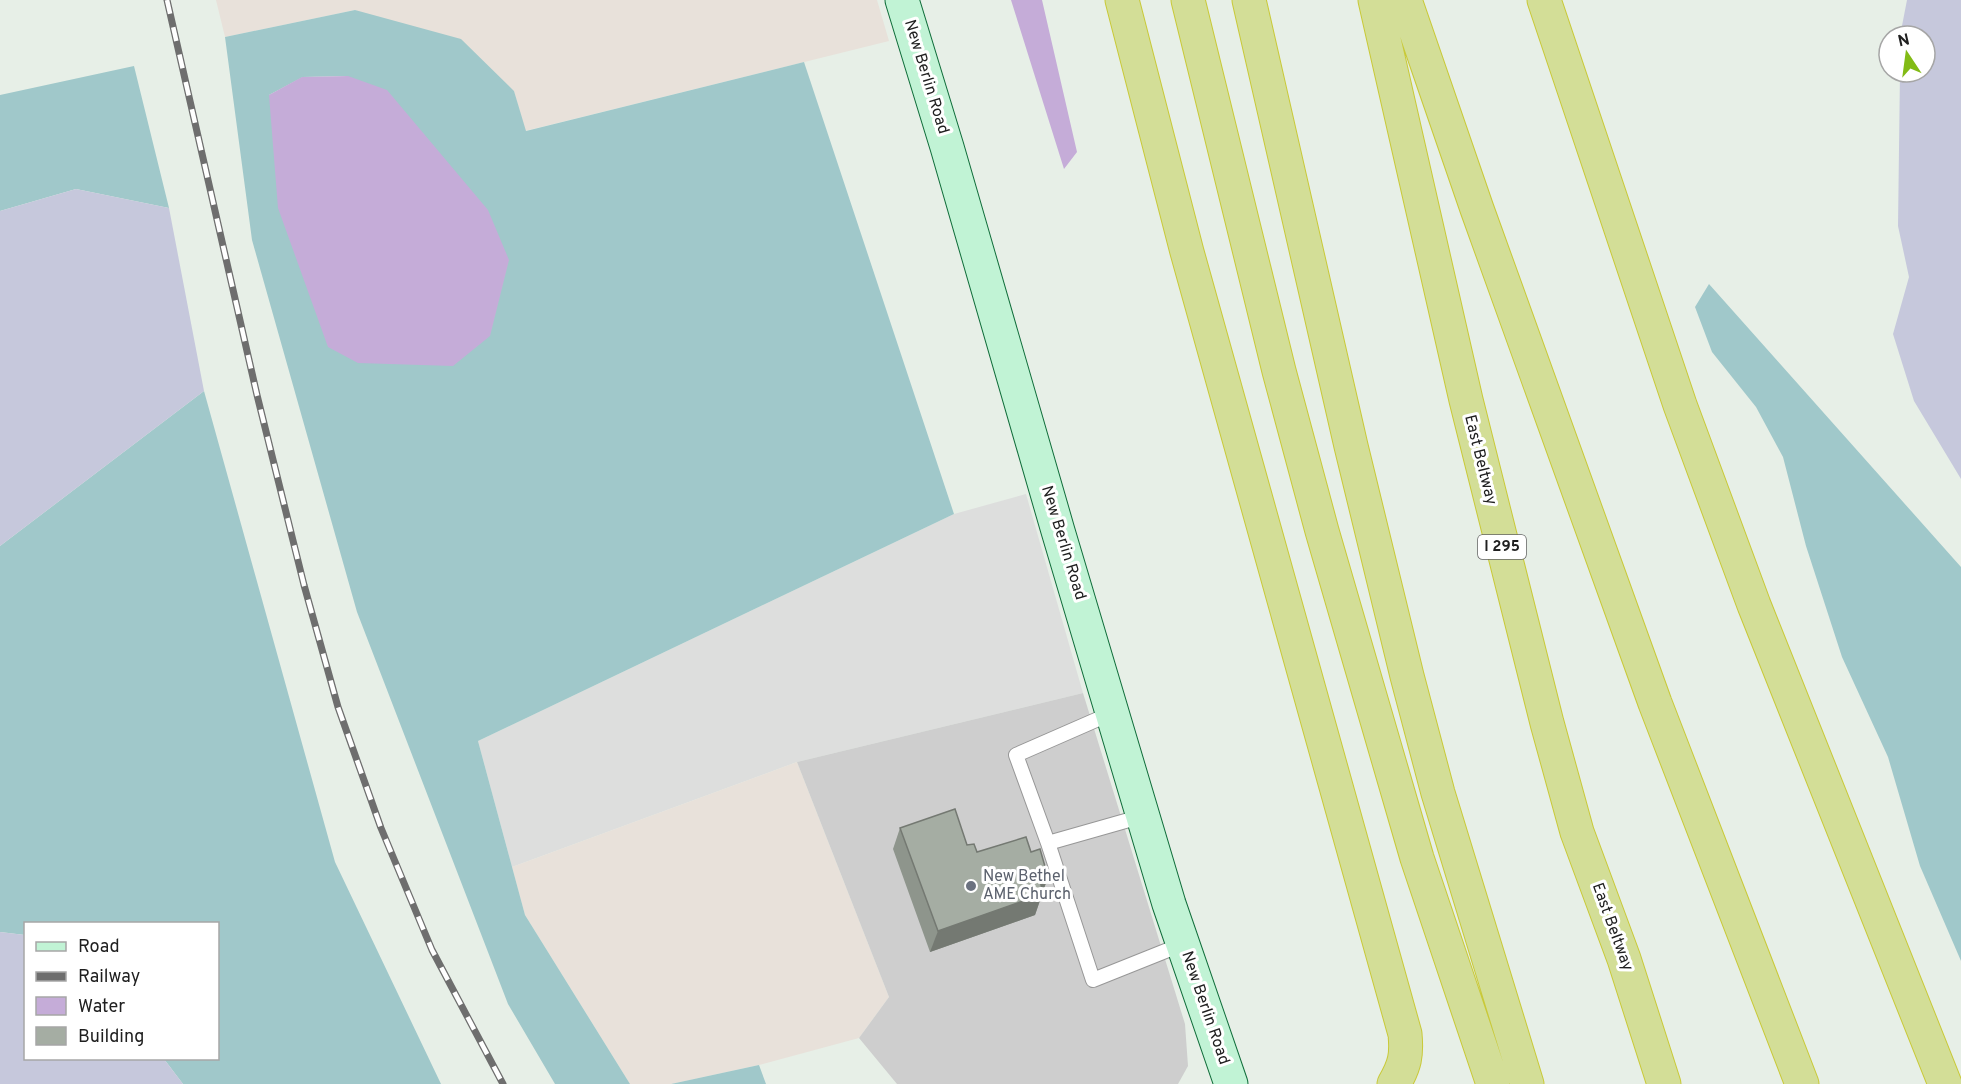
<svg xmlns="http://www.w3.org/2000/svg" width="1961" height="1084" viewBox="0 0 1961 1084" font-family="Overpass,sans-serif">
<rect width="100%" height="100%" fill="#e7efe7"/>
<!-- residential -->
<path fill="#dddedd" d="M1026 494 1083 693 797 762 512 867 478 741 954 514Z"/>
<!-- industrial -->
<path fill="#e8e1da" d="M216 0H877L889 41 525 131 514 91 355 10 225 37Z
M797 762 889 997 859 1038 759 1065 671 1084H630L525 915 512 867Z"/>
<!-- religious -->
<path fill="#cecece" d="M1083 693 1185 1024 1188 1066 1178 1084H897L859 1038 889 997 797 762Z"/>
<!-- forest -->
<path fill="#a0c8ca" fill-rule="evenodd" d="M355 10 461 39 514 91 526 131 804 62 954 514 478 741 525 915 630 1084H555L508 1004 357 612 252 240 225 37ZM348 76 269 95 303 77Z
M134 66 169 208 76 189 0 211V95Z
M1709 284 1961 567V961L1920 866 1888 757 1842 657 1806 546 1783 457 1756 407 1712 352 1695 307Z
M204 391 335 862 441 1084H183L164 1059 218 1058V924H26L25 935 0 932V546Z
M759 1065 766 1084H671Z"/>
<!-- wetland -->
<path fill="#c6c8dc" d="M1907 0H1961V479L1914 401 1893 334 1909 277 1898 226 1900 72H1925V36H1900Z
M76 189 169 208 204 391 0 546V211Z
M0 932 25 935 26 1058 164 1059 183 1084H0Z"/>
<!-- water -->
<path fill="#c5acd8" d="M1011 0H1042L1077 152 1064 169Z
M348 76 387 90 488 210 509 260 490 336 453 366 358 363 328 347 278 208 269 95 302 77Z"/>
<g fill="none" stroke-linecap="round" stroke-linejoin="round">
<defs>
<path id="lane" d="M1112 713 1016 755 1048 843 1093 980 1183 944
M1048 843 1143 816"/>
<path id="secondary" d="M902 0 947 147 1058 531 1169 904 1231 1084"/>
<path id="highway" d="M1122 0 1187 252 1405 1034C1407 1055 1405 1065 1394 1084
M1188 0 1279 371 1322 531 1417 858 1493 1084
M1249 0 1351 446 1407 676 1438 793 1527 1084
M1375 0 1466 400 1547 723 1577 832 1624 959 1664 1084
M1405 0 1477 209 1655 703 1802 1084
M1544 0 1680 405 1754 605 1945 1084"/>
</defs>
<!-- lane casing -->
<use href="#lane" stroke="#979797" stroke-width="16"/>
<!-- secondary casing -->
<use href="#secondary" stroke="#106d3a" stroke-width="35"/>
<!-- highway casing -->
<use href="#highway" stroke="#c9c938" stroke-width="35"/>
<!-- lane -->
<use href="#lane" stroke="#fff" stroke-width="14"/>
<!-- secondary -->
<use href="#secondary" stroke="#c1f3d5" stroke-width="33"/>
<!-- highway -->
<use href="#highway" stroke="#d3de97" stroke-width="33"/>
<defs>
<path id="rail" d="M167 0 257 395 304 585 338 707 381 828 432 950 503 1084"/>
</defs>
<!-- rail casing -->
<use href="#rail" stroke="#6e6e6e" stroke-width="7"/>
<!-- rail -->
<use href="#rail" stroke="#fff" stroke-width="4.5" stroke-dasharray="14" stroke-linecap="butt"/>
</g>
<!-- wall -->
<path fill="#8e958c" d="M900 828 967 845 977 852H1031L1048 877 1035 915 930 952 893 849Z"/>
<!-- shaded-wall -->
<path fill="#747972" d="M1048 877 1035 915 930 952 938 931 1040 880Z"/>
<!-- building -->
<path fill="#a5ada3" stroke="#747972" stroke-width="1.5" d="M955 809 967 845 974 844 977 852 1026 837 1031 852 1040 849 1048 877 1040 880 1043 894 938 931 900 828Z"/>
<!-- markers -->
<circle fill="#6b7280" stroke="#fff" stroke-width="2" cx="971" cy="886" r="6"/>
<g text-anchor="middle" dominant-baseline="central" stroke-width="6" stroke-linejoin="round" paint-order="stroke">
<!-- shield labels -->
<rect fill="#fff" stroke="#636363" stroke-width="1.5" x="1478" y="535" width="48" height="24" rx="4.5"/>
<g font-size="15" font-weight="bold" fill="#202020">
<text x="1502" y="547">I 295</text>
</g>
<!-- street labels -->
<g font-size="16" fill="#202020" stroke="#fff">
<text transform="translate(926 77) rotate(73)">New Berlin Road</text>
<text transform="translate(1480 460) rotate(76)">East Beltway</text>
<text transform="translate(1063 543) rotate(73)">New Berlin Road</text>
<text transform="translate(1612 927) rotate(70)">East Beltway</text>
<text transform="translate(1205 1008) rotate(71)">New Berlin Road</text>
</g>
<!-- worship labels -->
<g font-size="16" fill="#5b616d" stroke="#fff" text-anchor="start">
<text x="983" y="877">New Bethel<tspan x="983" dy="18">AME Church</tspan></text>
</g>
</g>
<!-- legend -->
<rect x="24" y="922" width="195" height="138" fill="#ffffff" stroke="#a6a6a6" stroke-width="1.5"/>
<rect x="36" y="942" width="30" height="9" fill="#c1f3d5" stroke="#a6a6a6" stroke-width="1.5"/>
<text x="78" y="952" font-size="18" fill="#202020">Road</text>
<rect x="36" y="972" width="30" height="9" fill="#6e6e6e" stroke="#a6a6a6" stroke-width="1.5"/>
<text x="78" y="982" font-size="18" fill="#202020">Railway</text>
<rect x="36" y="997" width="30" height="18" fill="#c5acd8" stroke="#a6a6a6" stroke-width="1.5"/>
<text x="78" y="1012" font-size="18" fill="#202020">Water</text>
<rect x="36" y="1027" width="30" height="18" fill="#a5ada3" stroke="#a6a6a6" stroke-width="1.5"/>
<text x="78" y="1042" font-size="18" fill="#202020">Building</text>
<!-- north arrow -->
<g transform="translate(1907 54) rotate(347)"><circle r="28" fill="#ffffff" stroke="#a6a6a6" stroke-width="1.5"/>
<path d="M0-4.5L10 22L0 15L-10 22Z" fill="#82bb15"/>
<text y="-9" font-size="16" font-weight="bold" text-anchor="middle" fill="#202020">N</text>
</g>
</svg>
